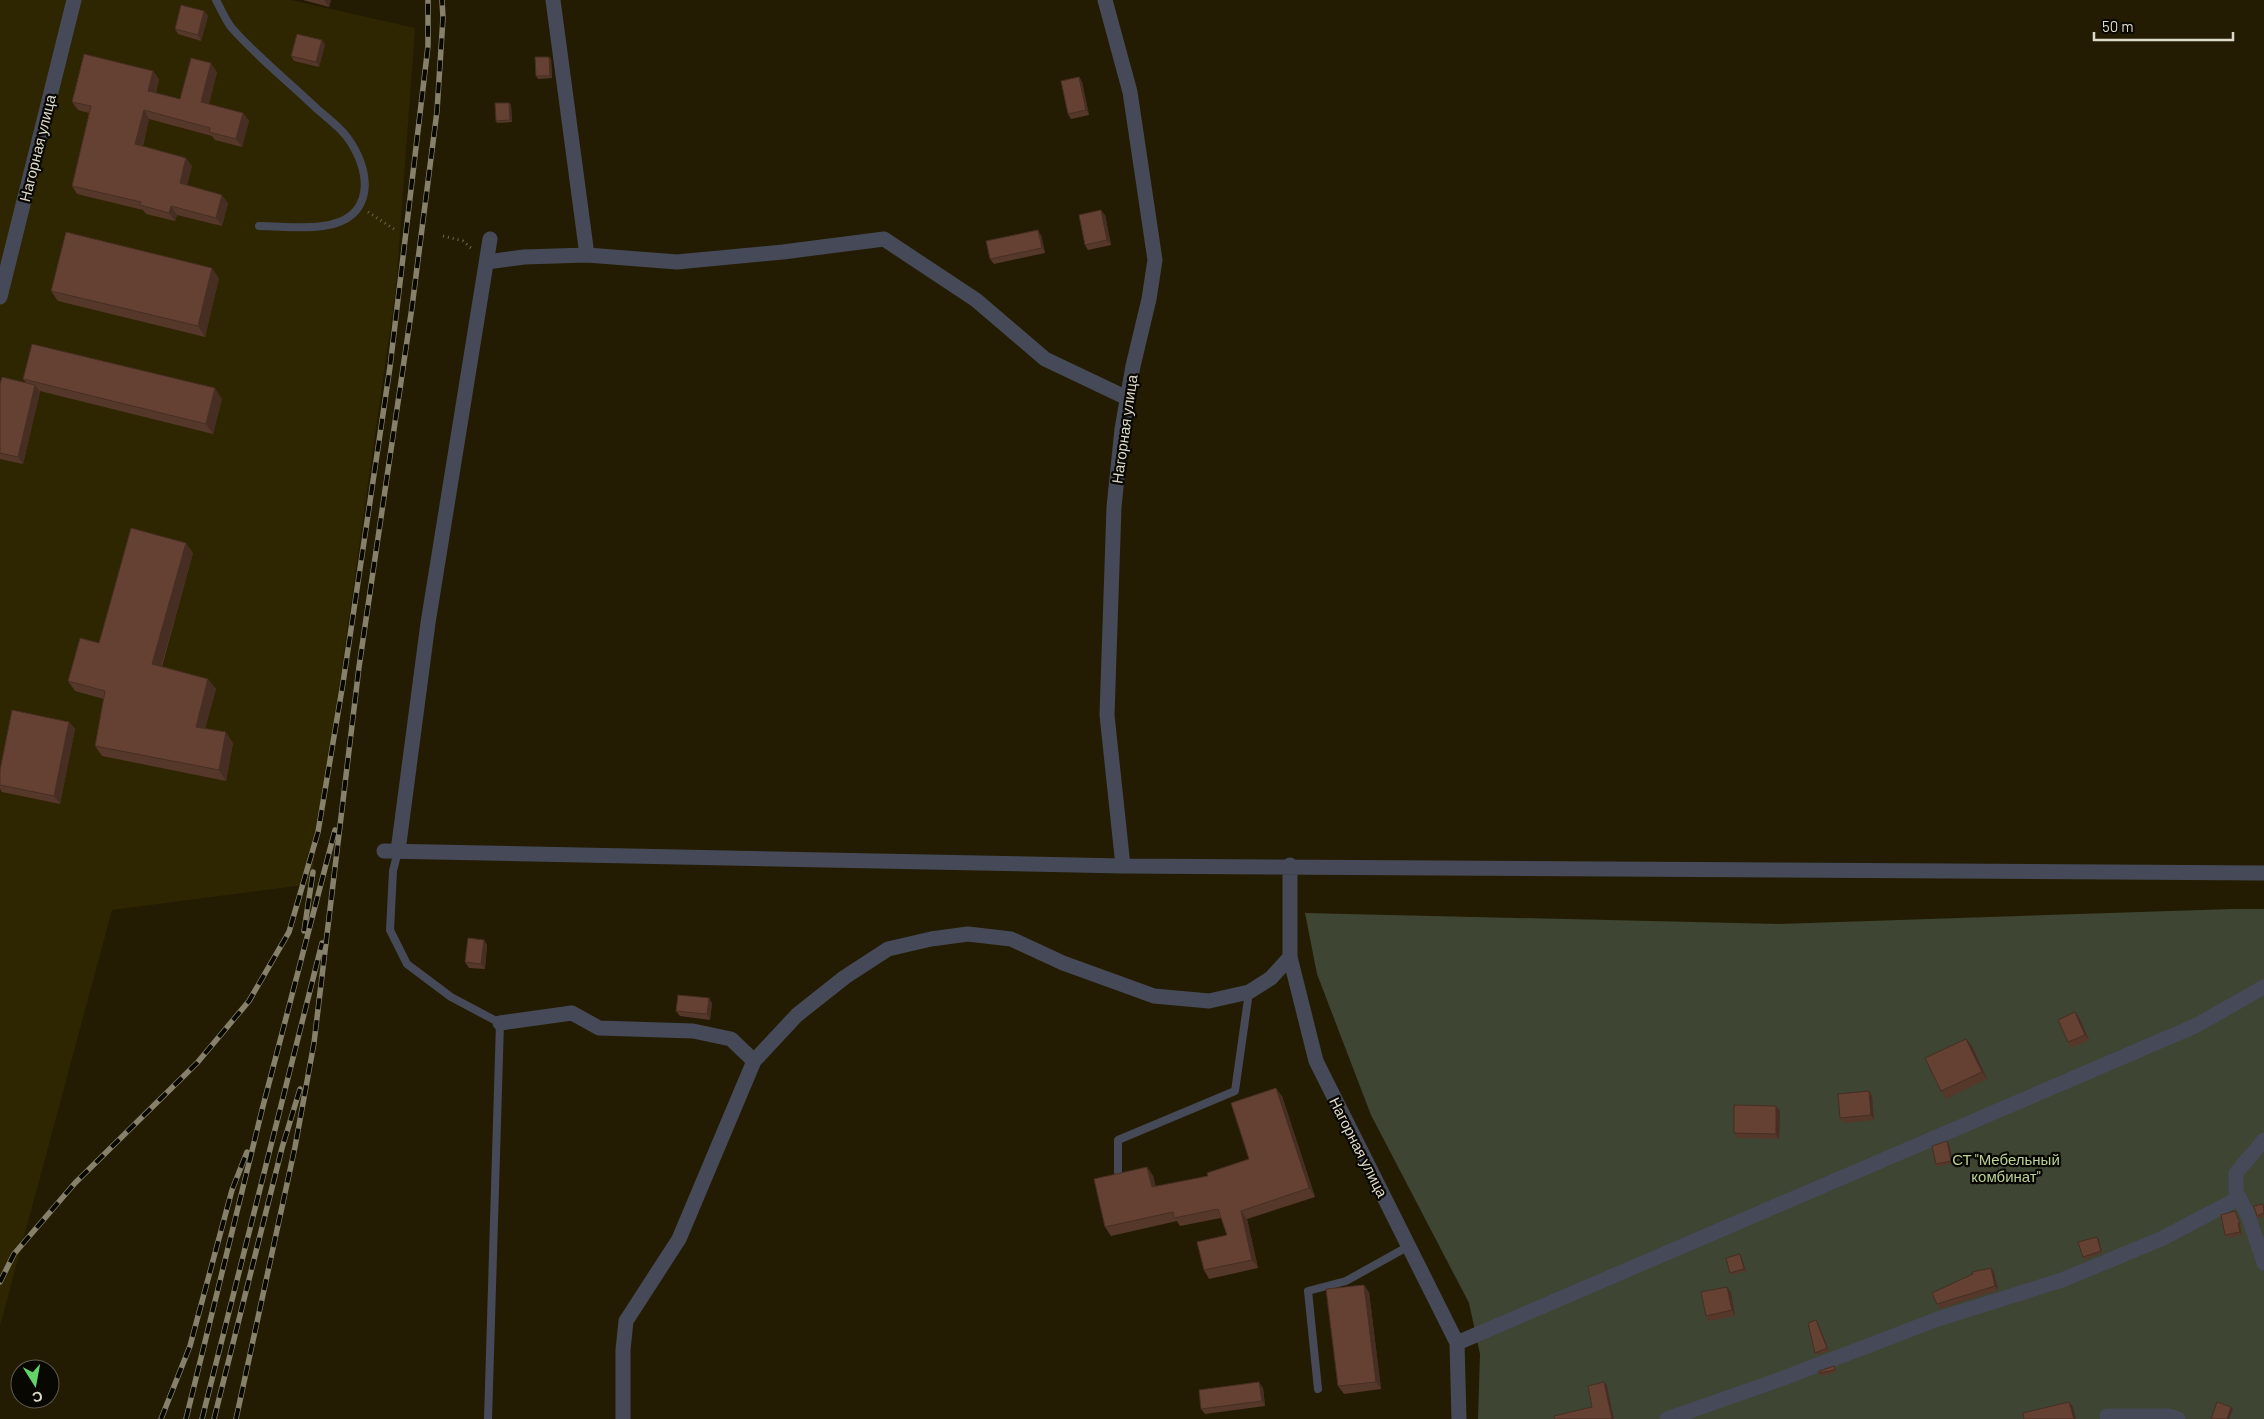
<svg xmlns="http://www.w3.org/2000/svg" width="2264" height="1419" viewBox="0 0 2264 1419" font-family="Barlow,sans-serif">
<rect width="100%" height="100%" fill="#231c02"/>
<!-- built -->
<path fill="#2e2501" d="M0 0H291L415 28 396 288 311 884 112 910 0 1326Z"/>
<!-- green -->
<path fill="#3e4532" d="M2232 909H2264V1419H1478L1480 1354 1469 1303 1371 1115 1317 974 1305 913 1779 924Z"/>
<g fill="none" stroke-linecap="round" stroke-linejoin="round">
<!-- path -->
<path stroke="#6d6751" stroke-width="3" stroke-dasharray="1 4" stroke-linecap="butt" d="M368 212 394 229
M443 236 463 241 472 249"/>
<!-- lane -->
<path stroke="#464a58" stroke-width="8" d="M216 0C221 9 225 19 231 27 256 56 288 81 316 108 326 117 339 126 347 137 372 171 376 219 323 226 302 229 280 226 259 226
M398 851 393 871 390 930 407 964 451 997 500 1023 488 1419
M1118 1172V1140L1235 1091 1249 992
M1318 1389 1308 1291 1346 1281 1409 1246"/>
<!-- street -->
<path stroke="#464a58" stroke-width="15" d="M553 0 587 255
M1105 0 1130 92 1155 260 1149 299 1133 366 1122 429 1114 507 1107 715 1123 866
M487 262 524 257 587 255 677 262 783 252 884 239 976 300 1045 359 1127 398
M0 297 74 0
M384 851 1123 866 2264 873
M398 851 428 623 490 239
M1290 865V957L1316 1061 1457 1343 1459 1419
M500 1023 572 1013 599 1028 693 1031 731 1039 754 1061
M2264 1140 2236 1173V1192L2248 1215 2264 1263
M1457 1343 2195 1026 2264 987
M2107 1416H2168L2178 1419
M623 1419V1350L626 1321 679 1239 754 1061 797 1015 845 977 888 949 931 939 968 934 1011 939 1063 963 1154 996 1209 1001 1249 992 1271 978 1290 957
M1667 1419 1781 1379 1938 1319 2062 1280 2161 1239 2239 1198"/>
<defs>
<path id="rail" d="M304 931 313 872
M0 1282 14 1254 75 1183 197 1063 249 1001 289 932 318 832 343 683 390 367 428 46V0
M161 1419 190 1346 232 1190 247 1152
M186 1419 262 1110 335 830
M202 1419 322 943
M214 1419 282 1148 300 1089
M236 1419 295 1147 314 1043 359 667 412 307 437 111 443 18 442 0"/>
</defs>
<!-- rail casing -->
<use href="#rail" stroke="#87816c" stroke-width="5.5"/>
<!-- rail -->
<use href="#rail" stroke="#090701" stroke-width="4" stroke-dasharray="11" stroke-linecap="butt"/>
</g>
<!-- wall -->
<path fill="#56382b" d="M303 0H331L329 7Z
M204 11 208 16 201 41 178 34 175 29Z
M322 40 325 45 319 67 294 61 291 56Z
M551 59 552 78 538 79 536 76Z
M153 71 159 79 156 93 180 99 217 72 209 104 243 113 249 121 242 147 215 140 212 136 149 119 143 146 192 166 187 185 228 203 222 226 177 215 175 221 146 214 143 210 77 194 72 186 89 113 78 110 72 102Z
M1079 77 1082 82 1089 115 1071 119 1068 114Z
M509 103 511 105 512 122 497 123 496 121Z
M1105 215 1111 245 1088 250 1085 245Z
M1041 235 1045 253 994 264 990 259Z
M219 278 205 337 58 301 51 291Z
M23 379 222 399 213 434 40 391V392L23 464 0 459V384L26 382Z
M193 553 162 667 216 689 205 728 233 743 226 781 102 756 95 746 104 699 75 691 68 681 99 643Z
M69 722 75 729 60 804 2 792 0 789V770Z
M484 940 487 945 485 969 469 968 465 962Z
M712 1003 710 1020 680 1016 676 1011Z
M2079 1017 2089 1040 2071 1048 2068 1042Z
M1972 1046 1987 1079 1946 1099 1941 1091Z
M1869 1091 1872 1096 1874 1120 1844 1123 1840 1118Z
M1282 1096 1315 1197 1247 1219 1258 1268 1209 1279 1204 1270 1227 1235 1221 1218 1180 1226 1177 1221 1111 1236 1105 1227 1147 1167 1153 1176 1156 1187 1208 1176 1249 1159Z
M1780 1111 1779 1139 1737 1138 1734 1133Z
M1949 1144 1953 1163 1938 1167 1936 1164Z
M2264 1206V1217L2259 1219 2257 1216Z
M2236 1213 2242 1225 2240 1226 2242 1235 2227 1238 2225 1235Z
M2099 1240 2102 1253 2084 1260 2083 1257Z
M1741 1256 1746 1271 1732 1275 1730 1273Z
M1994 1272 1998 1290 1940 1309 1937 1304Z
M1369 1292 1381 1389 1344 1394 1338 1386Z
M1731 1292 1735 1316 1709 1321 1706 1316Z
M1818 1323 1829 1351 1816 1355 1815 1353Z
M1834 1366 1837 1372 1821 1376 1819 1373Z
M1263 1388 1265 1406 1205 1414 1201 1409Z"/>
<!-- shaded-wall -->
<path fill="#462e23" d="M324 0H331L329 7Z
M204 11 208 16 201 41 198 35Z
M322 40 325 45 319 67 316 62Z
M549 57 551 59 552 78 550 76Z
M211 63 217 72 207 110 201 102Z
M153 71 159 79 154 99 148 91Z
M1079 77 1082 82 1089 115 1086 110Z
M509 103 511 105 512 122 510 120Z
M144 110 149 119 141 152 135 144Z
M243 113 249 121 242 147 236 139Z
M186 158 192 166 185 192 180 183Z
M222 195 228 203 222 226 216 218Z
M171 206 177 215 175 221 169 213Z
M1101 210 1105 215 1111 245 1107 240Z
M1038 230 1041 235 1045 253 1042 248Z
M212 268 219 278 205 337 198 326Z
M35 385 40 392 23 464 18 457Z
M215 388 222 399 213 434 206 424Z
M186 543 193 553 159 674 152 664Z
M208 679 216 689 203 737 196 727Z
M69 722 75 729 60 804 54 796Z
M226 732 233 743 226 781 219 770Z
M484 940 487 945 485 969 481 964Z
M709 998 712 1003 710 1020 707 1014Z
M2075 1012 2079 1017 2089 1040 2085 1035Z
M1966 1039 1972 1046 1987 1079 1982 1072Z
M1276 1088 1282 1096 1315 1197 1309 1188Z
M1869 1091 1872 1096 1874 1120 1871 1115Z
M1776 1106 1780 1111 1779 1139 1776 1134Z
M1947 1141 1949 1144 1953 1163 1951 1161Z
M1147 1167 1153 1176 1158 1196 1152 1187Z
M1241 1211 1247 1219 1258 1268 1252 1260Z
M2238 1223 2240 1226 2242 1235 2240 1232Z
M2097 1237 2099 1240 2102 1253 2101 1251Z
M1740 1254 1741 1256 1746 1271 1744 1269Z
M1991 1268 1994 1272 1998 1290 1995 1286Z
M1364 1285 1369 1292 1381 1389 1376 1382Z
M1727 1287 1731 1292 1735 1316 1732 1310Z
M1816 1320 1818 1323 1829 1351 1827 1348Z
M1259 1382 1263 1388 1265 1406 1262 1401Z
M1604 1382 1607 1386 1614 1419H1612Z
M2069 1402 2073 1407 2076 1419H2074Z
M2231 1407 2233 1409 2229 1419H2227Z"/>
<!-- building -->
<path fill="#644132" stroke="#462e23" d="M181 5 204 11 198 35 175 29Z
M297 34 322 40 316 62 291 56Z
M84 54 153 71 148 91 180 99 191 58 211 63 201 102 243 113 236 139 209 132 210 128 144 110 135 144 186 158 180 183 222 195 216 218 171 206 169 213 140 205 141 202 72 186 91 106 72 102Z
M535 57H549L550 76H536Z
M1079 77 1086 110 1068 114 1061 81Z
M495 103H509L510 120 496 121Z
M1101 210 1107 240 1085 245 1079 215Z
M1038 230 1042 248 990 259 986 241Z
M66 232 212 268 198 326 51 291Z
M32 344 215 388 206 424 23 379Z
M2 377 35 385 18 457 0 453V384Z
M131 528 186 543 152 664 208 679 196 727 226 732 219 770 95 746 105 691 68 681 80 638 99 643Z
M12 710 69 722 54 796 0 785V770Z
M468 938 484 940 481 964 465 962Z
M678 995 709 998 707 1014 676 1011Z
M2075 1012 2085 1035 2068 1042 2058 1020Z
M1966 1039 1982 1072 1941 1091 1925 1058Z
M1276 1088 1309 1188 1241 1211 1252 1260 1204 1270 1197 1242 1227 1235 1218 1209 1174 1218 1173 1212 1105 1227 1094 1179 1147 1167 1152 1187 1208 1176 1207 1173 1249 1159 1231 1103Z
M1869 1091 1871 1115 1840 1118 1838 1094Z
M1734 1105 1776 1106V1134L1734 1133Z
M1947 1141 1951 1161 1936 1164 1932 1146Z
M2263 1204 2264 1213 2257 1216 2254 1206Z
M2235 1211 2240 1223H2238L2240 1232 2225 1235 2221 1215Z
M2097 1237 2101 1251 2083 1257 2078 1242Z
M1740 1254 1744 1269 1730 1273 1726 1258Z
M1991 1268 1995 1286 1937 1304 1932 1293 1973 1274 1972 1272Z
M1364 1285 1376 1382 1338 1386 1326 1289Z
M1727 1287 1732 1310 1706 1316 1701 1292Z
M1816 1320 1827 1348 1815 1353 1808 1323Z
M1834 1366 1835 1370 1819 1373V1371Z
M1259 1382 1262 1401 1201 1409 1199 1390Z
M1604 1382 1612 1419H1555L1554 1416 1592 1407 1588 1386Z
M2069 1402 2074 1419H2024L2023 1413Z
M2217 1402 2231 1407 2227 1419H2211Z"/>
<g text-anchor="middle" dominant-baseline="central" stroke-width="4.5" stroke-linejoin="round" paint-order="stroke">
<!-- street labels -->
<g font-size="15" fill="#dedaca" stroke="#090701">
<text transform="translate(37 148) rotate(-76)">Нагорная улица</text>
<text transform="translate(1124 429) rotate(-82)">Нагорная улица</text>
<text transform="translate(1359 1147) rotate(63)">Нагорная улица</text>
</g>
<!-- park labels -->
<g font-size="15" fill="#bbd195" stroke="#090701">
<text x="2006" y="1159">СТ "Мебельный<tspan x="2006" dy="17">комбинат"</tspan></text>
</g>
</g>
<!-- north arrow -->
<g transform="translate(35 1384) rotate(169)"><circle r="24" fill="#090701" stroke="#5e5b51"/>
<path d="M0-4L9 19L0 12L-9 19Z" fill="#63d468"/>
<text y="-8" font-size="14" font-weight="bold" text-anchor="middle" fill="#dedaca">С</text>
</g>
<!-- scale -->
<path d="M2094 32v8h139v-8" fill="none" stroke="#dedaca" stroke-width="2.5"/>
<text x="2102" y="32" font-size="15" fill="#dedaca" stroke="#090701" stroke-width="4" paint-order="stroke">50 m</text>
</svg>
